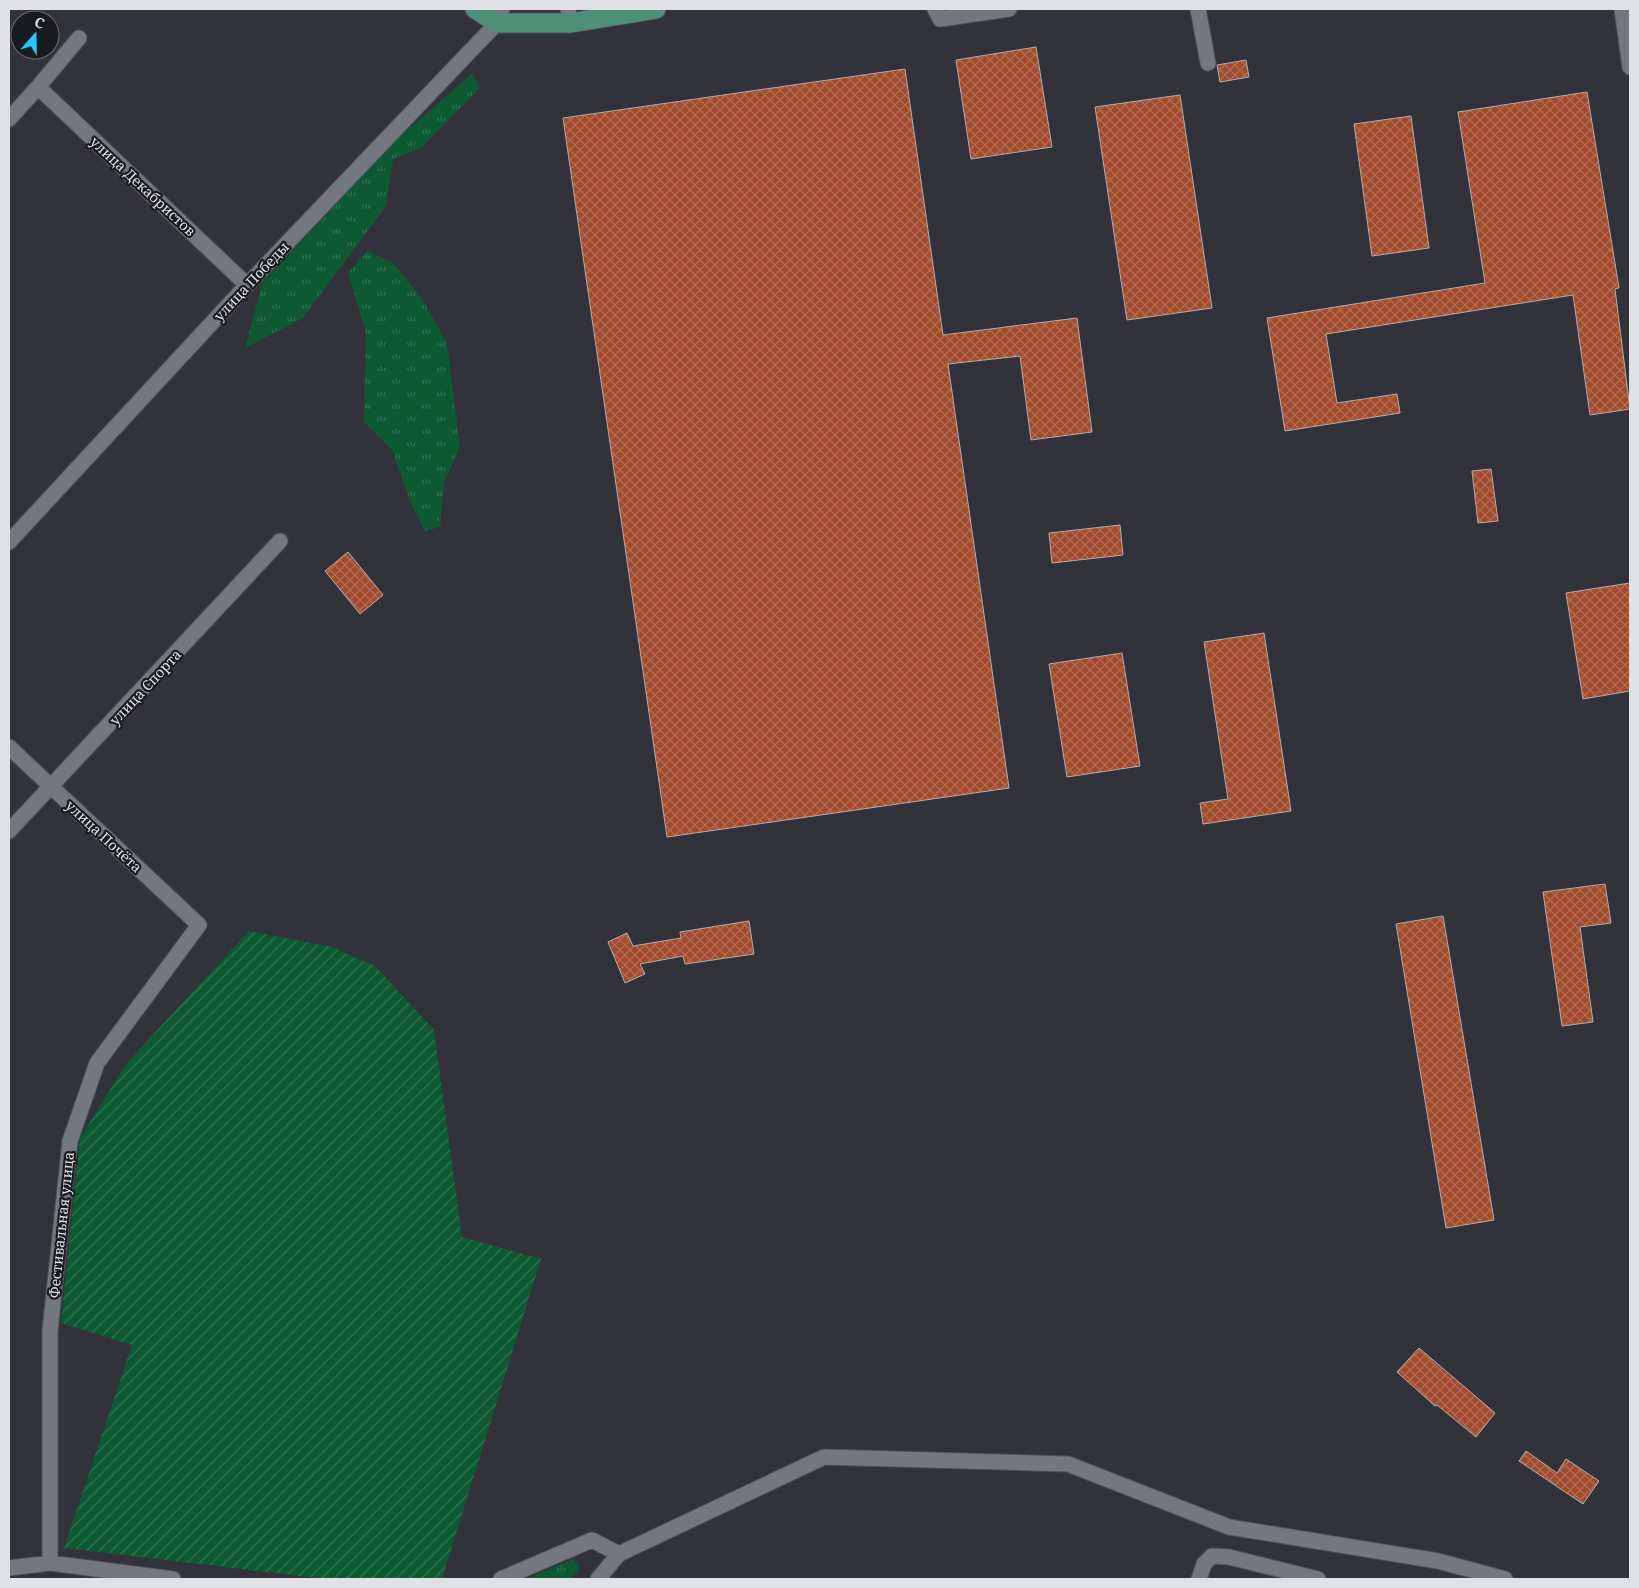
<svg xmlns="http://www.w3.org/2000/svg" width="1639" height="1588" viewBox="0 0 1639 1588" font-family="'Noto Serif',serif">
<defs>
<pattern id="grass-tufts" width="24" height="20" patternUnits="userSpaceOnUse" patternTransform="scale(1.25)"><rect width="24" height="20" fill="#0d5932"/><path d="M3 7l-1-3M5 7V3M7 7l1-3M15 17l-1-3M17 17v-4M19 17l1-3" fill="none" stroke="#307150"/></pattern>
<pattern id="garden-furrows" width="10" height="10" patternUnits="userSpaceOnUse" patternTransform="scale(1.25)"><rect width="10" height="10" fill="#0d5932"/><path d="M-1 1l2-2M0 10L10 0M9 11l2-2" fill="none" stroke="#307150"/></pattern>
<pattern id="building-cross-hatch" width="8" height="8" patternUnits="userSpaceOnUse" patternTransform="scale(1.25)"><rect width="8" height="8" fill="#a14a2c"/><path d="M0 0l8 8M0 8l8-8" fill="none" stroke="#b26c55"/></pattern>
</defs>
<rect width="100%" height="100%" fill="#32333a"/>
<!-- grass -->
<path fill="url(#grass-tufts)" d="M472 74 480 88 421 148 393 159 386 206 303 318 245 348 263 282 395 141Z
M367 251 393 263 423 300 447 343 460 447 444 482 440 527 425 531 412 506 392 450 364 422 366 333 348 273Z
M573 1559 580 1568 571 1579H526Z"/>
<!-- garden -->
<path fill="url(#garden-furrows)" d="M249 931 332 947 375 966 434 1030 462 1237 541 1259 442 1579H325L64 1548 132 1345 61 1323 80 1138 126 1064Z"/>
<!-- building -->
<path fill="url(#building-cross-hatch)" stroke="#b6adaa" d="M1036 47 1052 147 971 159 956 60Z
M1246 60 1249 77 1220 82 1217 65Z
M905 69 943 335 1077 318 1092 432 1031 440 1020 356 948 364 1009 788 667 837 563 118Z
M1587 92 1619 288 1615 289 1630 409 1590 415 1573 295 1326 334 1337 403 1397 394 1400 413 1285 431 1267 318 1485 283 1458 112Z
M1180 95 1212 308 1127 320 1095 107Z
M1411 116 1429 248 1372 256 1354 124Z
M1491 469 1498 521 1478 523 1472 471Z
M1120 525 1123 555 1052 563 1049 533Z
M348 552 383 595 360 614 325 571Z
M1630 583V691L1583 699 1566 593Z
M1264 633 1291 811 1203 824 1200 803 1228 799 1204 642Z
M1122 653 1140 766 1067 777 1049 664Z
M1605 884 1611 923 1580 927 1593 1022 1562 1026 1543 892Z
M1443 916 1494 1220 1446 1228 1396 924Z
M749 921 754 954 685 964 683 956 640 964 645 974 625 983 608 942 627 933 633 946 681 938 680 932Z
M1419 1348 1495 1413 1476 1437 1437 1405 1435 1406 1397 1372Z
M1526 1451 1557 1473 1566 1459 1599 1481 1583 1504 1519 1461Z"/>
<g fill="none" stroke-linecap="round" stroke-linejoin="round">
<defs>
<path id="minor" d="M568 9 570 23
M935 9 940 19 1009 9
M1198 9 1208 63
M1622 9 1630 67
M38 87 247 285
M9 119 38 87 79 38
M9 542 247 285 497 23 502 9
M9 747 199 925 97 1063 70 1141 50 1331V1563
M9 831 280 541
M9 1568 50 1563 173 1579
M501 1579 592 1540 619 1554
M598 1579 619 1554 824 1457 1068 1464 1229 1527 1438 1561 1505 1579
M1199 1579 1204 1564 1212 1556 1229 1557 1318 1579"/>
<path id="major" d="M475 9 497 23H570L656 9"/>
</defs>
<!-- minor casing -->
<use href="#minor" stroke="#515258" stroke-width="17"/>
<!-- major casing -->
<use href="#major" stroke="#515258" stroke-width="21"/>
<!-- minor -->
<use href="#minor" stroke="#75777e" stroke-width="15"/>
<!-- major -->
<use href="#major" stroke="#508f77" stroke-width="19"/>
</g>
<g text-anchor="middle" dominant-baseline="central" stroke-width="4.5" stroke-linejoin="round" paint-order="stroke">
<!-- street labels -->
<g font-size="14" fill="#e0e1e5" stroke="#1a1b1e">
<text transform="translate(143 186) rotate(43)">улица Декабристов</text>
<text transform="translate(251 281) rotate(-47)">улица Победы</text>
<text transform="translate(145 687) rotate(-47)">улица Спорта</text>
<text transform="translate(104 836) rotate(43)">улица Почёта</text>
<text transform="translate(61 1225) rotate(-84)">Фестивальная улица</text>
</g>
</g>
<!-- border -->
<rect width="1639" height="1588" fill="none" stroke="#e0e1e5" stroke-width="20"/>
<!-- north arrow -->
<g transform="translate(35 35) rotate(20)"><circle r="24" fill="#1a1b1e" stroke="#696a6e"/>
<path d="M0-4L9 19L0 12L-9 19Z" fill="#24c9fe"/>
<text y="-8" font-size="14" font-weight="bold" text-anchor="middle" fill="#e0e1e5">С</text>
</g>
</svg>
